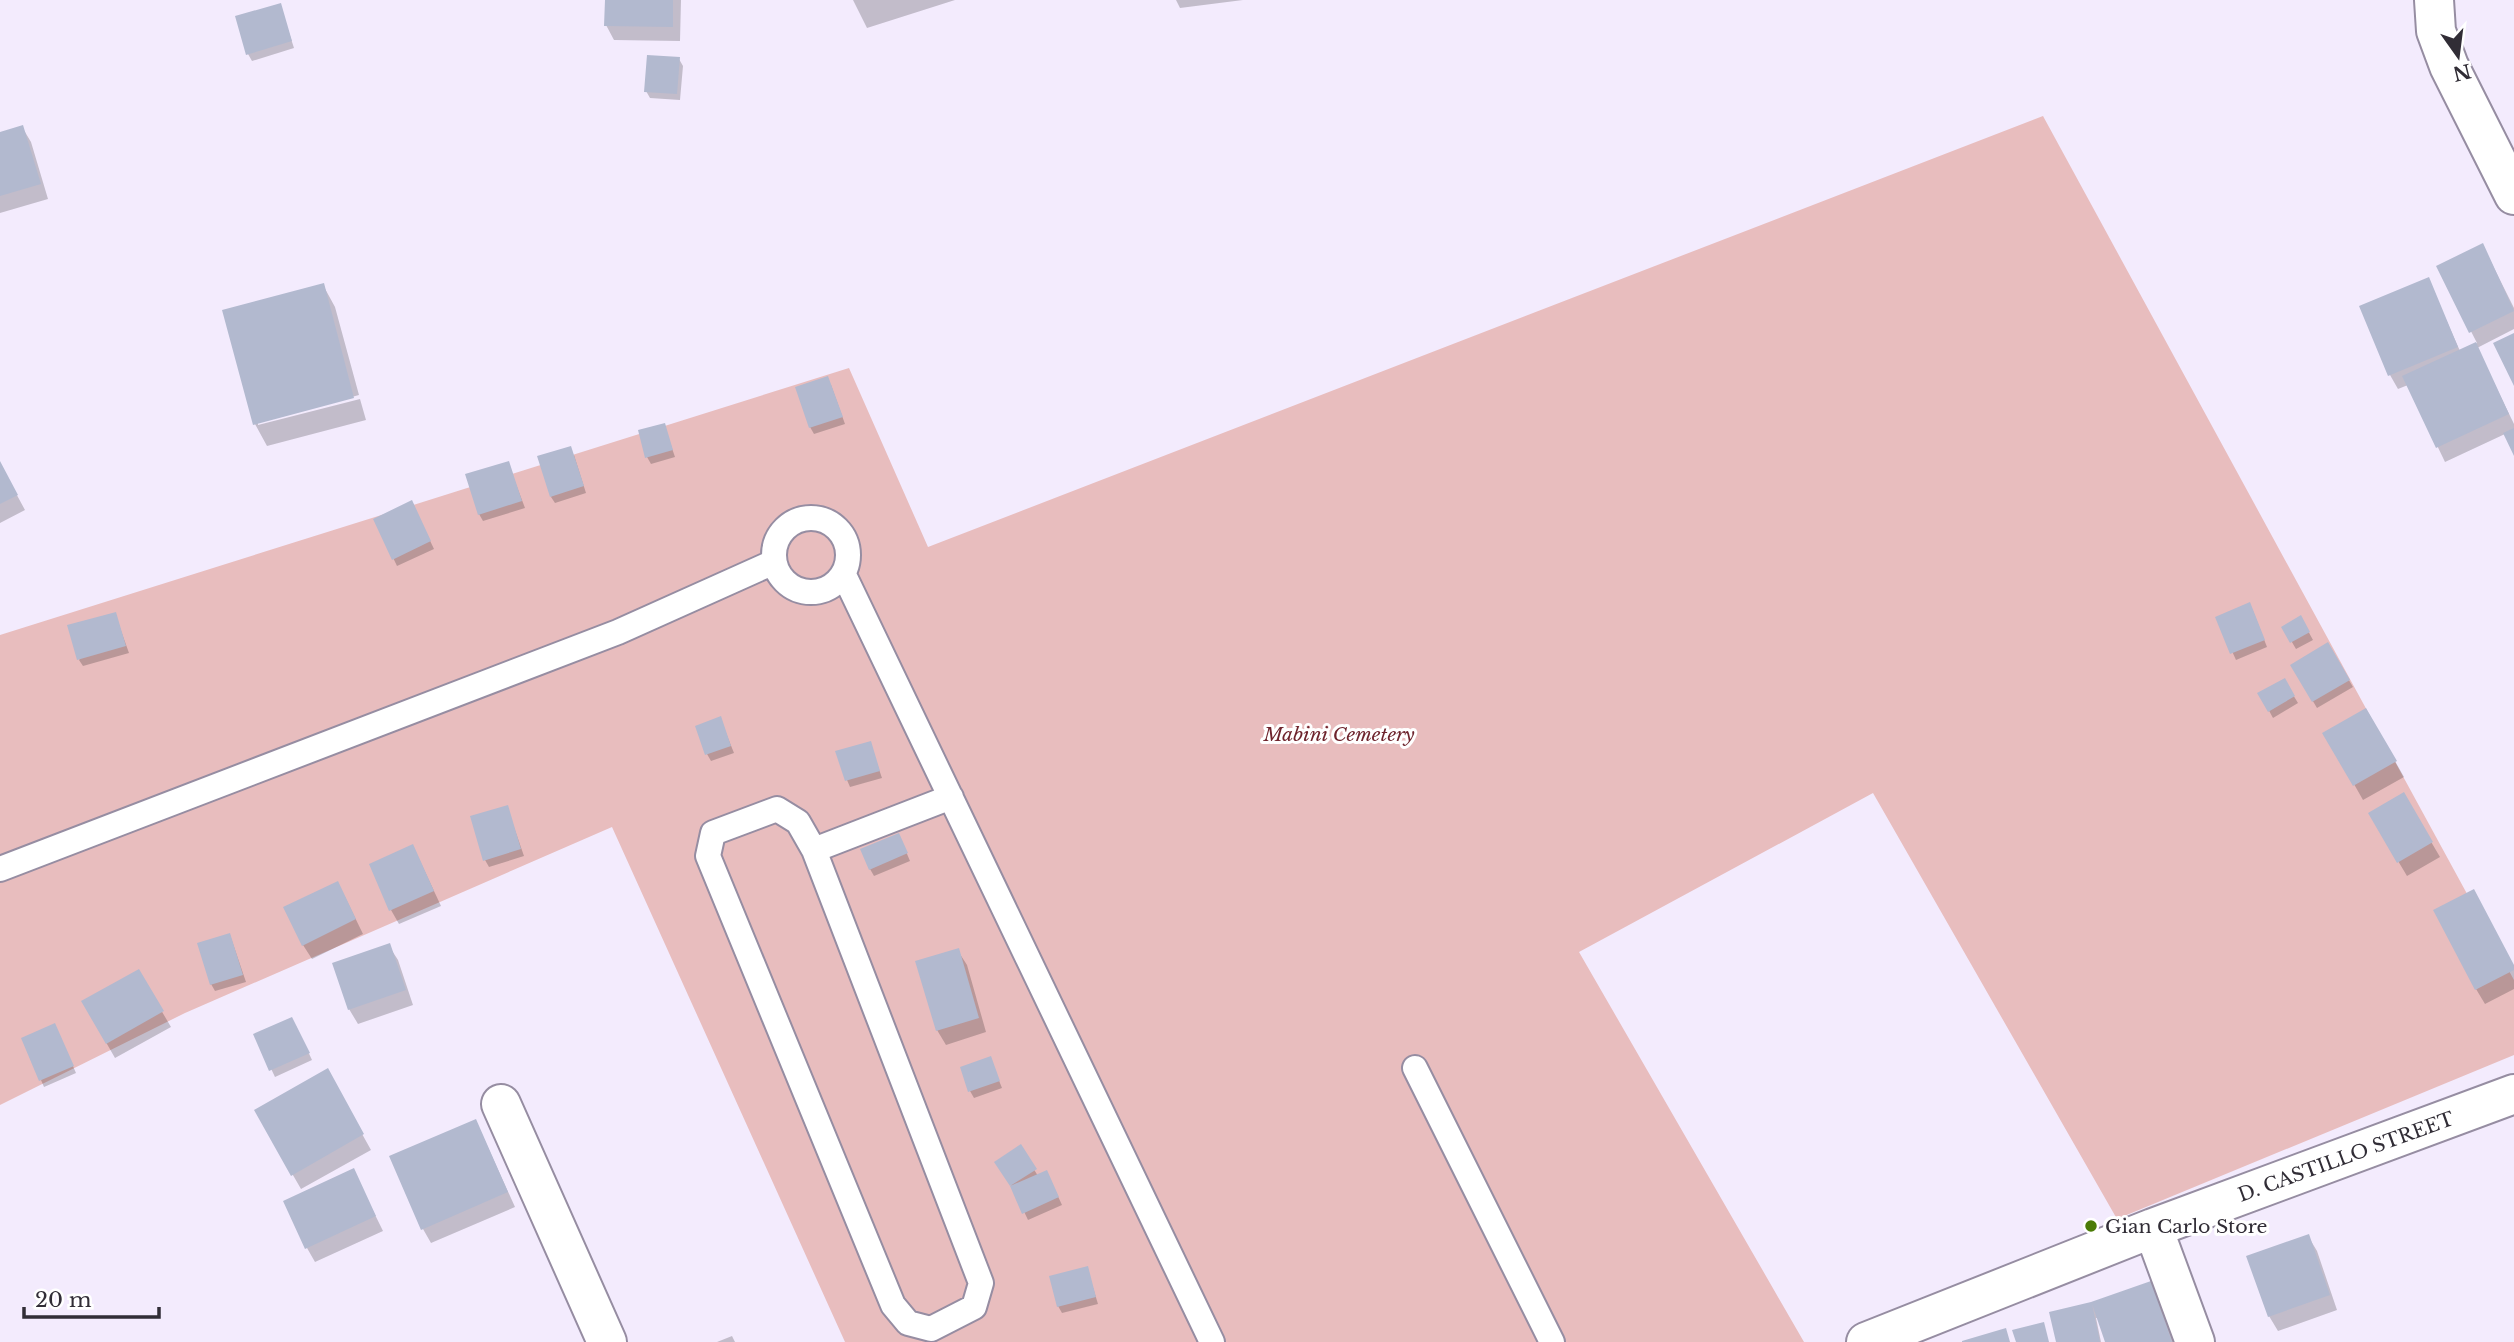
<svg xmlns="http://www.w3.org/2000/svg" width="2514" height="1342" viewBox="0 0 2514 1342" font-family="'Libre Baskerville',serif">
<rect width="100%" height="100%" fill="#f3ebfd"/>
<!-- green -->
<path fill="#e8bdbe" d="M2043 116 2514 980V1055L2117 1219 1873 793 1579 952 1804 1342H845L612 827 185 1013 0 1105V635L849 368 928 547Z"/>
<!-- shadow -->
<path fill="#0003" d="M606 0H681L680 41 614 40 606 25Z
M853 0H955L867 28Z
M1176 0H1243L1180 8Z
M280 5 294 48 252 61 248 54Z
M679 59 683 66 680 100 650 98 646 91Z
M22 127 31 142 48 199 0 213V134Z
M2490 260 2514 308V329L2477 348 2514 424V452L2505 434 2445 462 2408 385 2398 389 2390 375 2428 279 2460 351 2477 343 2438 267Z
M323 285 335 307 359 395 258 422V425L360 399 366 420 267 446 255 424Z
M831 385 845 424 814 434 810 427Z
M664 425 675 457 651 464 647 457Z
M574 455 586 493 555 503 551 497Z
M508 463 525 508 483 521 479 514Z
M0 464 25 510 0 523Z
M415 509 434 549 397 566 375 520Z
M2253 611 2267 647 2236 660 2217 618Z
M115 614 129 653 83 666 79 660Z
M2301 618 2313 640 2296 649 2283 627Z
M2328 645 2353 687 2317 708 2292 666Z
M2284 680 2298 703 2273 718 2260 694Z
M2366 710 2404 777 2363 800 2325 733Z
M720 718 734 753 711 761 707 754Z
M870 743 882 778 850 787 847 780Z
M2403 794 2440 857 2407 876 2370 814Z
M507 807 524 856 489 867 485 860Z
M902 842 910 861 874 876 870 869Z
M420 861 441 906 399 924 391 910Z
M345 897 363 934 312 959 303 945Z
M230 935 246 982 215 991 211 984Z
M389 946 398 960 413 1005 358 1024 349 1009Z
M958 951 967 965 986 1032 946 1045 937 1030Z
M2514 967V989L2485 1004 2476 989Z
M138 971 171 1027 115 1058 83 1002Z
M296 1026 312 1060 275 1077 255 1035Z
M58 1032 76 1073 44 1087 41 1080Z
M990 1058 1002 1088 974 1098 970 1091Z
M327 1071 371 1150 301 1189 256 1111Z
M476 1121 515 1207 431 1243 423 1229Z
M1020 1147 1038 1176 1050 1179 1062 1205 1028 1220 1013 1188 997 1162Z
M353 1170 383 1231 315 1262 307 1248Z
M2308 1236 2317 1251 2337 1310 2278 1331 2269 1316Z
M1087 1268 1098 1304 1062 1313 1058 1306Z
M2150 1283 2159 1298 2174 1342H2107L2098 1318H2096L2101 1342H2058L2093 1303Z
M732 1336 735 1342H717Z"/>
<!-- building -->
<path fill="#b2b9cf" d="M605 0H673V27L604 26Z
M281 3 292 41 246 55 235 16Z
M647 55 680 57 677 94 644 92Z
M23 125 41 184 0 196V132Z
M2483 243 2514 311 2469 333 2436 266Z
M2429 277 2458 347 2388 376 2359 306Z
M324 283 354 398 253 425 222 310Z
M2514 333V386L2493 343Z
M2476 342 2509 414 2436 448 2402 376Z
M828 376 843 417 809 428 795 387Z
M665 423 673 450 645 458 638 430Z
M2514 428V456L2503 433Z
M571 446 584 486 550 497 537 456Z
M0 461 18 495 0 504Z
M509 461 522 501 478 515 465 474Z
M412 500 431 541 392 560 373 519Z
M2250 602 2265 640 2230 654 2215 617Z
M116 612 126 646 77 660 67 625Z
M2301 615 2310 632 2290 643 2281 627Z
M2328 642 2350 680 2312 702 2290 665Z
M2285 678 2295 696 2268 712 2257 693Z
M2366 708 2397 761 2353 786 2322 733Z
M721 716 731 746 705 755 695 726Z
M871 741 880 771 845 781 835 751Z
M2404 792 2433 842 2397 863 2368 813Z
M508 805 521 849 483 861 470 816Z
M899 833 908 853 869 870 860 849Z
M413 844 434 891 389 911 369 864Z
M338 881 356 919 302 946 283 907Z
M2474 889 2514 965V970L2475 990 2433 910Z
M230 933 243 975 210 985 197 943Z
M390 943 406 990 348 1010 332 963Z
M959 948 979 1018 936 1031 915 961Z
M139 969 164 1011 106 1044 81 1001Z
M292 1017 310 1053 269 1071 253 1034Z
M55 1023 74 1066 39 1081 21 1038Z
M991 1056 1000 1081 968 1092 960 1067Z
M328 1068 364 1134 291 1176 254 1110Z
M476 1119 508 1192 421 1230 389 1156Z
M1021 1144 1037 1169 1010 1186 1047 1170 1059 1197 1022 1214 1010 1186 994 1162Z
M354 1168 376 1216 305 1249 283 1201Z
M2309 1234 2330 1295 2268 1317 2246 1256Z
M1088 1266 1096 1297 1057 1307 1049 1276Z
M2151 1281 2172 1342H2105L2092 1304 2100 1342H2056L2049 1312 2091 1302Z
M2044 1322 2049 1342H2016L2012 1330Z
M2006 1328 2010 1342H1962V1341Z"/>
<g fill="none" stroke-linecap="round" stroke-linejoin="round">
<defs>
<path id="lane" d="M774 555a37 37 0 1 1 74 0a37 37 0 1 1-74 0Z
M844 575 1212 1342
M777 809 798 822 814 850 981 1283 974 1307 931 1329 908 1323 893 1305 708 856 713 833Z
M814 850 951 797
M0 869 618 632 774 562
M1415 1068 1552 1342"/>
<path id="street" d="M2434 0 2436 31 2449 66 2514 195
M501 1104 607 1342
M2153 1228 2195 1342
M1866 1342 2153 1228 2514 1094"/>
</defs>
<!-- lane casing -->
<use href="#lane" stroke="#968da2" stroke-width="28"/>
<!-- street casing -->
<use href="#street" stroke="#968da2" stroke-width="42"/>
<!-- lane -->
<use href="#lane" stroke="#fff" stroke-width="24"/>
<!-- street -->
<use href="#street" stroke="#fff" stroke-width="38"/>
</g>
<!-- markers -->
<circle fill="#4a7b06" stroke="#fff" stroke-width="2.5" cx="2091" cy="1226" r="7"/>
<g text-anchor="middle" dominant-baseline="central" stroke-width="6" stroke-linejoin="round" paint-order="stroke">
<!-- park labels -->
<g font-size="19" font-style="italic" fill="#6e242d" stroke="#fff">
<text x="1339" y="734">Mabini Cemetery</text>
</g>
<!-- street labels -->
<g font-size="19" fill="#312d36" stroke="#fff">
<text transform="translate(2346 1157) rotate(-20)">D. CASTILLO STREET</text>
</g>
<!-- poi labels -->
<g font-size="19" fill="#312d36" stroke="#fff" text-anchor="start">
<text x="2105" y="1226">Gian Carlo Store</text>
</g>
</g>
<!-- north arrow -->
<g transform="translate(2458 56) rotate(166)" stroke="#ffffff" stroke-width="5" paint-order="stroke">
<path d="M0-5L12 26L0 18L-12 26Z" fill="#312d36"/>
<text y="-10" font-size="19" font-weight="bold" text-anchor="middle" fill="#312d36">N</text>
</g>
<!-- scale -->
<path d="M24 1307v10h135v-10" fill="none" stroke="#312d36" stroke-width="3.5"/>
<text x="35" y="1307" font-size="21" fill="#312d36" stroke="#ffffff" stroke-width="5" paint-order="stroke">20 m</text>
</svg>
